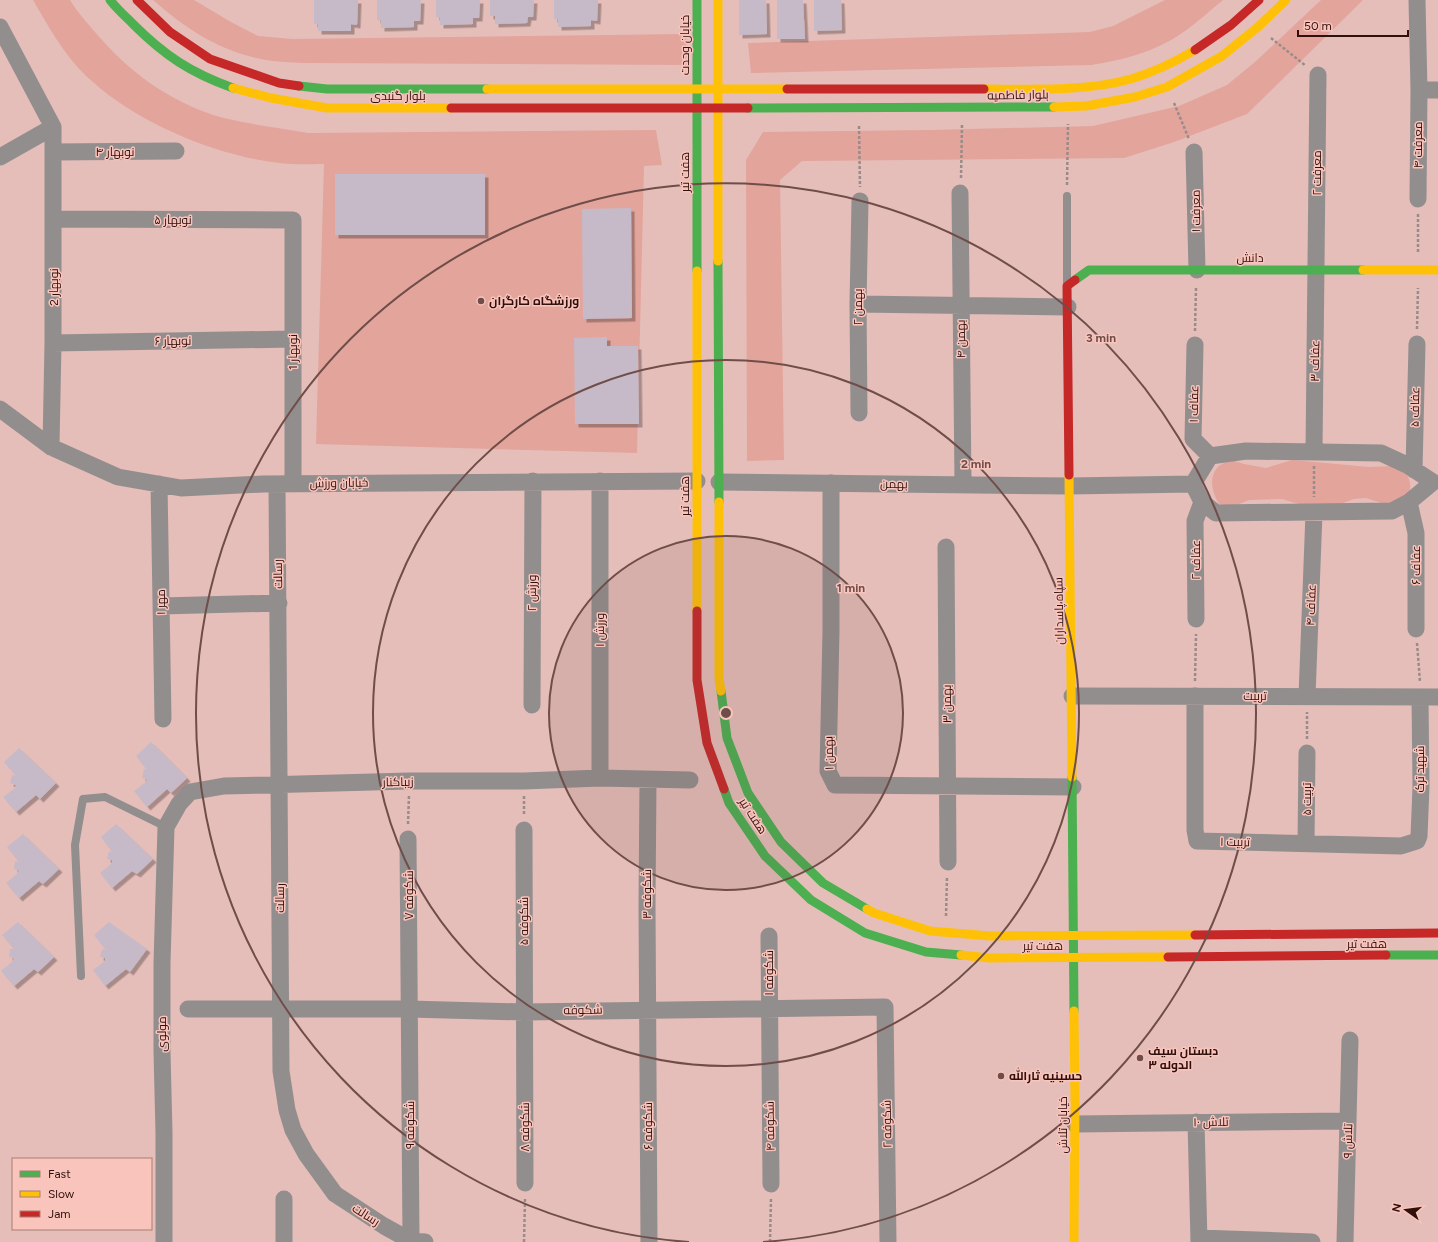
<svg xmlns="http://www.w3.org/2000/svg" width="1438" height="1242" viewBox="0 0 1438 1242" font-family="Figtree,Cairo,sans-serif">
<defs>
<filter id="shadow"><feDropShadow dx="3.5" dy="3.5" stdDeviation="0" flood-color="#0004"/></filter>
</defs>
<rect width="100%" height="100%" fill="#e5beb9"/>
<!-- green -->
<path fill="#e3a49c" d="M33 0H70C79 15 91 27 102 40 135 77 176 105 224 118 252 125 280 128 308 133L656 130 662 165 644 166 637 453 316 444 324 164C310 164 294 165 279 163 219 156 148 127 101 89 96 84 90 80 85 75 63 53 48 26 33 0Z
M153 0H194L231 22 258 36 292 39 686 34 687 65 303 63C291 62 278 62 266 60 221 52 187 30 153 0Z
M1165 0H1223C1209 11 1197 23 1182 33 1155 52 1123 60 1091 65L751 73 748 43 1090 32 1113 26Z
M1321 0H1363L1247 114 1174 142 1124 158 802 161 780 180 784 460 747 461 746 160 763 132 929 130 1093 126 1179 106 1227 85 1255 62Z
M1231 460 1244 464 1266 468 1292 460 1369 467 1393 466 1404 469C1410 479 1413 487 1407 498L1388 505 1366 498 1354 499 1337 505 1299 504 1282 499 1249 500 1232 507 1219 504C1213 494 1208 479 1217 468 1220 464 1227 462 1231 460Z"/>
<!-- building -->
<path fill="#c6bac8" filter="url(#shadow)" d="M314 0H358L357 25 351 24V31H318V24H314Z
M377 0H421L420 21H414V27L381 28V20H377Z
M436 0H480L479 18H473V24L440 25V17H436Z
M490 0H534L533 17H528L527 23 495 24V16H490Z
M554 0H598L597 21 591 20V26L558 27V19H554Z
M739 0H766L767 34 739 35Z
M777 0H803L805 39H777Z
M814 0H841L842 30 814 31Z
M335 174H485V235H335Z
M631 208 632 318 583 319 582 209Z
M607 337V346H638L639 424H575L574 338Z
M151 742 187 778 171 793 167 789 147 807 134 791 146 782 147 779 142 778 144 769 147 770 136 756Z
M19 748 56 783 40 799 36 795 16 812 3 797 15 788 16 785 10 783 12 775 16 776 4 762Z
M116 824 153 859 137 874 132 871 112 888 100 873 112 863V860L107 859 109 851 112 852 101 837Z
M23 834 59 869 43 884 39 881 19 898 6 883 18 873 19 870 14 869 15 861 19 862 7 847Z
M18 922 54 957 38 972 34 969 14 986 1 971 13 961 14 958 9 957 10 949H14L2 935Z
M109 922 147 949 130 972 126 969 105 986 93 970 105 961V958L100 957 102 949 106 950 94 935Z"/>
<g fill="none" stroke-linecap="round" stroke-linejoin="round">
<!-- path -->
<path stroke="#998b8a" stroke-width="2.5" stroke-dasharray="3 2" stroke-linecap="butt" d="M1271 38 1306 66
M1174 103 1189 139
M859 126 860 187
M961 178 962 125
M1067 185 1068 124
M1418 214V253
M1417 329 1418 288
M1195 331 1196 288
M1314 466V497
M1417 643 1420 682
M1195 681 1196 634
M1307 739V712
M524 796V815
M408 824 409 795
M946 916 947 877
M524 1242 525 1199
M770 1242 771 1199"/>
<!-- lane -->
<path stroke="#938e8e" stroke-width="8" d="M1067 283V196
M81 976 75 845 83 799 105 797 166 827"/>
<!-- street -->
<path stroke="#938e8e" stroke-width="17" d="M1417 0 1419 90 1418 199
M0 27 53 127V343L51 447
M1419 90H1438
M54 152 176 151
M1194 152 1197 270
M0 157 53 127
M960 193 963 484
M54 219 293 220V483
M858 304 1068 307
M53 343 293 339
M1195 345 1193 439 1210 456
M0 409 51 447 118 477 181 488 263 484 697 481
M859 413 858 304 860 201
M1246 451 1381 453 1407 465 1433 482 1409 502 1392 511 1216 513 1202 502 1193 484 1210 456Z
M1314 452 1318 75
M1414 470 1417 344
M719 482 1069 486 1193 484
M831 483V631L828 771 835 785 1073 787
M159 484 163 719
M277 484 281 1071 287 1110 293 1130 306 1154 335 1194 384 1226 411 1241 425 1242
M1409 502 1416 533V629
M946 547 948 862
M161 606 279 603
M1196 619 1195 521 1202 502
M1072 696 1438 697
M1195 696V830L1197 841 1401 846 1417 841 1419 836 1421 787 1420 697
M1307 696 1314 513
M532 705 533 481
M600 778V481
M648 780 647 905 649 1242
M524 830 525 1183
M408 839 411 1241
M1306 844 1307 753
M769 936 771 1184
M188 1009H409L524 1012 885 1007 888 1242
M1196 1122 1199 1242
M1075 1124 1348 1121
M1199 1238 1312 1242
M164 1242V1133L162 1052V963L166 827 179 804 190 792 224 786 409 781H524L600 778 690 780
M284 1242V1199
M1345 1242 1350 1040"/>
<!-- fast -->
<path stroke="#4caf50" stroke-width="9" d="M110 0C117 9 125 16 133 24 165 56 191 73 233 88
M697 0V271
M299 86 327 89H487
M748 108 1054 107
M718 261 719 502
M1075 280 1089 270H1363
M721 691 727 738 748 793 781 842 823 883 867 909
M1072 777 1074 1011
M724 789 729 803 765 856 811 900 865 933 926 952 961 955
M1386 955H1438"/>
<!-- slow -->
<path stroke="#ffc107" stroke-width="9" d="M718 0V261
M233 88 271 98 327 108H451
M487 89H787
M984 89C1032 89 1084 92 1131 79 1154 72 1175 62 1195 50
M1054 107 1086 106 1135 97 1167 87 1222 56 1258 27 1286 0
M1363 270H1438
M697 271V611
M1069 475 1072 777
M719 502V679L721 691
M867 909 874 913 930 931 990 936 1195 935
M961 955 989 958 1168 957
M1074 1011 1075 1102 1074 1242"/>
<!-- jam -->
<path stroke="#c62828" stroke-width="9" d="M137 0 170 32 210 59 279 83 299 86
M1195 50 1231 25 1259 0
M787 89H984
M451 108H748
M1069 475 1067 286 1075 280
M697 611V680L707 743 724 789
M1195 935 1438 933
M1168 957 1386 955"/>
</g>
<!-- distance rings -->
<circle cx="726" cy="713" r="177" fill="#6f4d49" fill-opacity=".12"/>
<g fill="none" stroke="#6f4d49" stroke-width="2">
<circle cx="726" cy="713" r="177"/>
<circle cx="726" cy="713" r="353"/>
<path d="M689 1242A530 530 0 1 1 763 1242"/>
</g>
<!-- markers -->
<g fill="#6f4d49" stroke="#f9c4bb" stroke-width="1.5">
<circle cx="481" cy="301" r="4"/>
<circle cx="1140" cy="1058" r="4"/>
<circle cx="1001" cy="1076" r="4"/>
</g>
<g text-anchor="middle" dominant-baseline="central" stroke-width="3" stroke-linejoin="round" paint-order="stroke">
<!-- street labels -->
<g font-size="12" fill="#30100d" stroke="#f9c4bb">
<text transform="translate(685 45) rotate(-90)">خیابان وحدت</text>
<text transform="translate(1018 95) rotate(-1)">بلوار فاطمیه</text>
<text x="398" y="96">بلوار گنبدی</text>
<text transform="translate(1418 145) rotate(-90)">معرفت ۴</text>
<text x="115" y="152">نوبهار ۴</text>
<text transform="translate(685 172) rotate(-90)">هفت تیر</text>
<text transform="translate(1317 173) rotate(-90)">معرفت ۲</text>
<text transform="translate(1196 211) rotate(-91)">معرفت ۱</text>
<text x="173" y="220">نوبهار ۵</text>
<text x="1250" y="258">دانش</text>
<text transform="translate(54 287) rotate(-90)">نوبهار 2</text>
<text transform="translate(858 307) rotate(-90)">بهمن ۲</text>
<text transform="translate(961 339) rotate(-91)">بهمن ۴</text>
<text transform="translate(173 341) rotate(-1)">نوبهار ۶</text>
<text transform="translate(293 352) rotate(-90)">نوبهار 1</text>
<text transform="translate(1315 361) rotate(-89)">عفاف ۳</text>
<text transform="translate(1194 404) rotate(-89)">عفاف ۱</text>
<text transform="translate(1415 407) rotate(-89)">عفاف ۵</text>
<text transform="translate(339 483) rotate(-1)">خیابان ورزش</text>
<text transform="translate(894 484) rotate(1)">بهمن</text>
<text transform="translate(685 496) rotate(-90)">هفت تیر</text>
<text transform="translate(1196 560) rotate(-90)">عفاف ۲</text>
<text transform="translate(1416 565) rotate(-90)">عفاف ۶</text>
<text transform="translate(278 574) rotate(-91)">رسالت</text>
<text transform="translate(532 593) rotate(-90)">ورزش ۲</text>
<text transform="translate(161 602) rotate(-91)">مهر ۱</text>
<text transform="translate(1311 605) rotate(-88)">عفاف ۴</text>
<text transform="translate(1059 611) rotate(-91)">سپاه پاسداران</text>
<text transform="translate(600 630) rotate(-90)">ورزش ۱</text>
<text x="1255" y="696">تربیت</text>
<text transform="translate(947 704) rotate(-91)">بهمن ۳</text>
<text transform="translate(829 753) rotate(-92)">بهمن ۱</text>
<text transform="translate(1420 769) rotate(-90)">شهید ترک</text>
<text transform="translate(398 782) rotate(-1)">زیباکنار</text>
<text transform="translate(1307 799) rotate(-90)">تربیت ۵</text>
<text transform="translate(753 816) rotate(57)">هفت تیر</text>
<text transform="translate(1235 842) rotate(1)">تربیت ۱</text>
<text transform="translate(647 894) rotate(-90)">شکوفه ۳</text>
<text transform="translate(409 895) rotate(-90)">شکوفه ۷</text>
<text transform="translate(280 898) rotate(-90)">رسالت</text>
<text transform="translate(524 921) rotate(-90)">شکوفه ۵</text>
<text x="1367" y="944">هفت تیر</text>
<text x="1043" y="946">هفت تیر</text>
<text transform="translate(769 973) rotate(-90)">شکوفه ۱</text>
<text transform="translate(583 1010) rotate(-1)">شکوفه</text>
<text transform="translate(162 1034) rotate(-90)">مولوی</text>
<text transform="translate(1211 1122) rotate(-1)">تلاش ۱۰</text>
<text transform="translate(887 1124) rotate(-91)">شکوفه ۲</text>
<text transform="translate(410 1125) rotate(-90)">شکوفه ۹</text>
<text transform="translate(1063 1125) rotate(-90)">خیابان تلاش</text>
<text transform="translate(648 1126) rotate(-90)">شکوفه ۶</text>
<text transform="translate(770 1126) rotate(-91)">شکوفه ۴</text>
<text transform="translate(525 1127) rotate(-90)">شکوفه ۸</text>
<text transform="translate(1348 1141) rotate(-89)">تلاش ۹</text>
<text transform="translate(366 1215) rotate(33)">رسالت</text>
</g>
<!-- poi labels -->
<g font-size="12" font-weight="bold" fill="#30100d" stroke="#f9c4bb" text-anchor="start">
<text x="489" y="301">ورزشگاه کارگران</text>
<text x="1148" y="1051">دبستان سیف<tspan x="1148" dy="14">الدوله ۳</tspan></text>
<text x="1009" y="1076">حسینیه ثارالله</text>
</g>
</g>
<circle cx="726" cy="713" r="6" fill="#6f4d49" stroke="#f9c4bb" stroke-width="2"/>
<g font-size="12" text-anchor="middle" font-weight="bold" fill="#6f4d49" stroke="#f9c4bb" stroke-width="3" stroke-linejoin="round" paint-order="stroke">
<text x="1101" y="342">3 min</text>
<text x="976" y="468">2 min</text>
<text x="851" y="592">1 min</text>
</g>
<!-- legend -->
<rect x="12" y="1158" width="140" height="72" fill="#f9c4bb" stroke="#a97c75"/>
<rect x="20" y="1171" width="20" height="6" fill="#4caf50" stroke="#a97c75"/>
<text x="48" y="1178" font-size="12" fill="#30100d">Fast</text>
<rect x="20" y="1191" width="20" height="6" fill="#ffc107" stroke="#a97c75"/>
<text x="48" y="1198" font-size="12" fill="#30100d">Slow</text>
<rect x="20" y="1211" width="20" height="6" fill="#c62828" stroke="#a97c75"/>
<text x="48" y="1218" font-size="12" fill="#30100d">Jam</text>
<!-- north arrow -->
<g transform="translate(1406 1210) rotate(284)" stroke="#f9c4bb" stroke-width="3" paint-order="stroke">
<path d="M0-3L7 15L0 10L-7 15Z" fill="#30100d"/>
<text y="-6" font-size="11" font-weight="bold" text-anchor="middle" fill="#30100d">N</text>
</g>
<!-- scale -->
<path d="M1298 30v6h110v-6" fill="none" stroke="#30100d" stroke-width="2"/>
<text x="1304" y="30" font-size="12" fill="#30100d" stroke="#f9c4bb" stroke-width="3" paint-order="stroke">50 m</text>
</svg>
